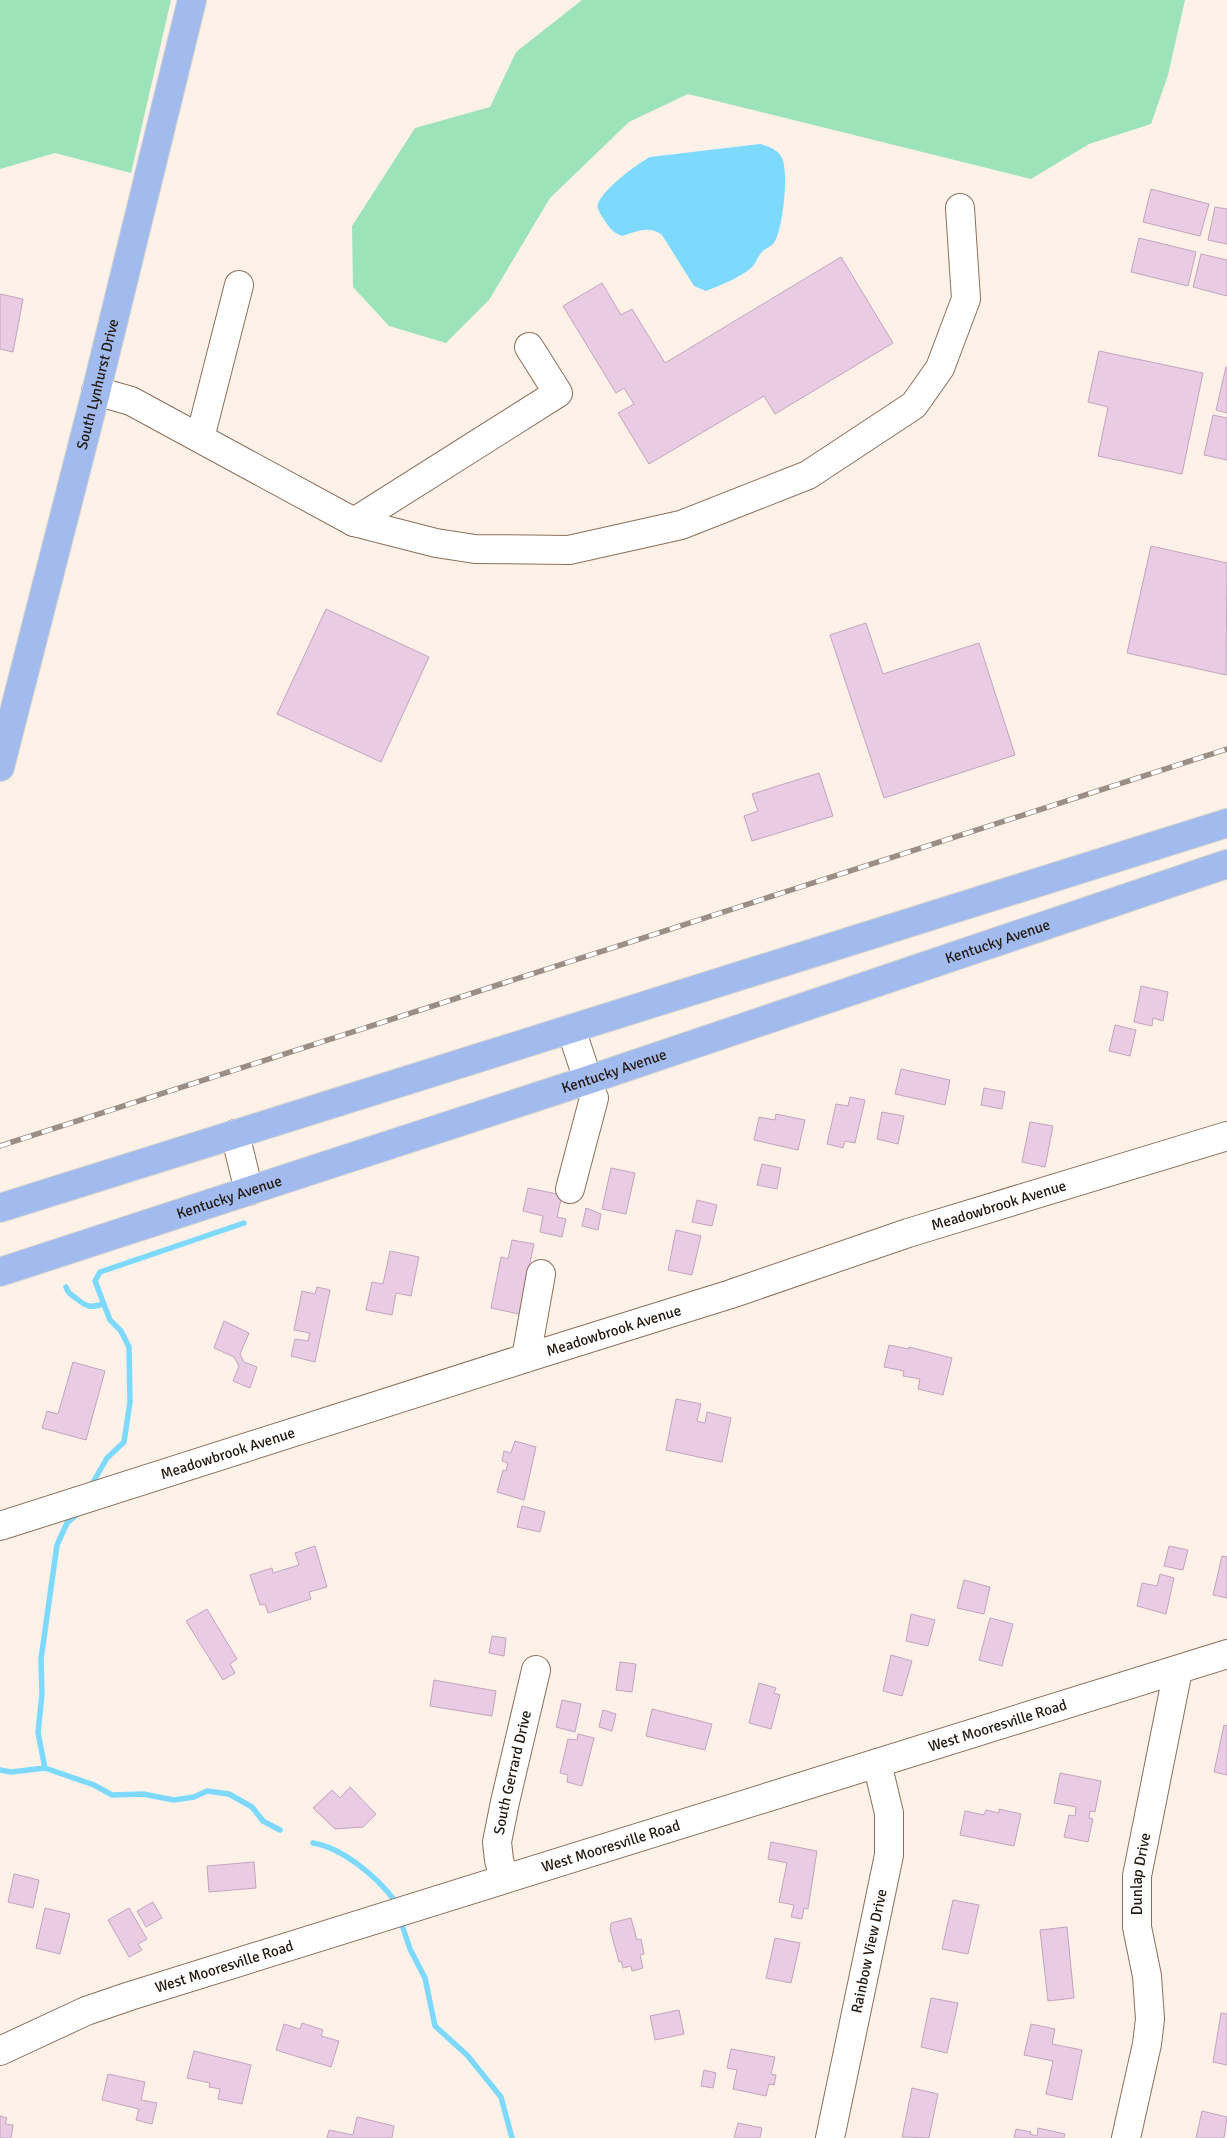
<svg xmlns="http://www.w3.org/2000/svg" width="1227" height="2138" viewBox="0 0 1227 2138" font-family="Signika,sans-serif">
<rect width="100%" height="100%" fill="#fef1e7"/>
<!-- green -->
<path fill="#9ce3ba" d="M0 0H171L131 173 55 153 0 169Z
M582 0H1185L1168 75 1151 124 1089 144 1031 179 688 94 629 122 550 198 489 300 446 343 389 326 353 287 352 226 415 128 490 107 516 52Z"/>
<!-- water -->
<path fill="#7dd9fe" d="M760 144C769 146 778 150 782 158 789 172 783 233 773 244 769 248 764 249 761 253 757 258 755 265 750 269 737 279 721 285 706 291L694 286 662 235C649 225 636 232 622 236 614 233 610 229 605 221 602 216 596 209 598 204 602 190 638 163 650 157Z"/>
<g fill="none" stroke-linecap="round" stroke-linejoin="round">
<!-- stream -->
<path stroke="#7dd9fe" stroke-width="5.5" d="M66 1287C69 1295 71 1294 77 1299 87 1307 90 1308 103 1304
M91 1486 107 1458 124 1442 130 1402 129 1347 121 1331 110 1320 95 1281 100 1272 244 1223
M45 1768 38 1733 42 1694 41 1659 57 1545 67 1523 80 1512
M0 1770 11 1772 45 1768 94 1785 112 1795 143 1794 174 1800 194 1797 207 1791 229 1794 252 1807 263 1821 280 1830
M313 1843C343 1848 377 1877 395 1901
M401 1922 410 1949 425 1978 435 2026 467 2055 501 2097 512 2138"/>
</g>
<!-- building -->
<path fill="#eacbe4" stroke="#c2a5bd" d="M1151 189 1209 204 1200 236 1143 222Z
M1215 207 1227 209V244L1208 240Z
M1139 238 1196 252 1188 286 1131 272Z
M1201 254 1227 260V296L1193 287Z
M841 257 893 343 775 414 764 396 649 464 618 413 634 404 624 388 616 393 563 306 602 283 621 315 632 309 665 363Z
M0 294 23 299 13 352 0 349Z
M1099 351 1203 373 1182 474 1098 456 1108 407 1088 402Z
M1226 367H1227V413L1216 410Z
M1213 415 1227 418V460L1204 455Z
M1151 546 1227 563 1226 675 1127 653Z
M326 609 429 657 381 762 277 714Z
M866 623 883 674 979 643 1015 755 884 798 830 635Z
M819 773 833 816 752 841 744 816 758 811 752 794Z
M1141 986 1168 992 1163 1021 1153 1018 1152 1026 1134 1022Z
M1115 1025 1136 1030 1130 1056 1109 1051Z
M901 1069 950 1080 945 1105 895 1094Z
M984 1088 1005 1092 1002 1109 981 1105Z
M850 1097 865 1100 855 1143 845 1141 843 1148 827 1144 836 1104 848 1106Z
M882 1112 904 1116 898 1144 877 1139Z
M776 1114 805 1120 798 1150 754 1140 759 1117 775 1120Z
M1030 1122 1053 1126 1045 1167 1022 1162Z
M762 1164 781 1168 777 1189 757 1185Z
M611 1168 635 1173 626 1214 602 1209Z
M528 1188 562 1195 557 1217 566 1219 562 1237 540 1232 543 1216 523 1211Z
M697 1200 717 1205 712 1226 692 1222Z
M586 1208 601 1214 598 1230 582 1226Z
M676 1230 701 1236 692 1275 668 1270Z
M512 1240 534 1244 519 1314 491 1308 501 1257 508 1259Z
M390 1251 419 1257 411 1296 396 1293 392 1315 366 1310 372 1282 383 1284Z
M317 1287 330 1290 315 1362 291 1356 295 1339 308 1341 310 1333 294 1330 302 1291 315 1294Z
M224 1321 249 1333 240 1354 244 1362 257 1367 250 1388 233 1381 239 1366 234 1357 214 1348Z
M889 1345 909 1349V1347L952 1358 943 1395 918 1389 920 1379 903 1376 904 1371 884 1367Z
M73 1362 105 1371 86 1440 42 1428 47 1411 58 1414Z
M676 1399 701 1404 697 1421 705 1423 707 1412 731 1418 722 1462 666 1450Z
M515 1441 536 1447 524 1500 497 1492 503 1470 506 1471 508 1463 502 1461 504 1451 511 1453Z
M522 1506 545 1512 540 1532 517 1527Z
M315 1546 327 1587 309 1592 311 1599 268 1613 265 1604 260 1605 250 1575 272 1568 273 1573 299 1565 295 1553Z
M1169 1546 1188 1550 1183 1570 1164 1566Z
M1222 1556 1227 1557V1598L1213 1595Z
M1160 1574 1174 1578 1166 1614 1137 1606 1142 1583 1157 1586Z
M964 1580 990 1587 984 1614 957 1608Z
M207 1609 237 1659 230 1664 235 1673 223 1680 186 1621Z
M911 1614 935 1620 928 1646 906 1641Z
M990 1618 1013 1624 1002 1666 979 1660Z
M492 1636 506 1638 504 1656 489 1653Z
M891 1655 912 1661 902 1696 883 1691Z
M620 1662 636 1664 632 1692 616 1690Z
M434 1680 496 1691 492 1716 430 1706Z
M759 1683 776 1688 774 1693 780 1695 771 1729 749 1723Z
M562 1700 581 1704 575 1732 556 1727Z
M652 1709 712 1724 705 1750 646 1736Z
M603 1710 616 1714 612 1731 599 1727Z
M1224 1725 1227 1726V1775L1214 1772Z
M578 1734 594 1738 582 1786 567 1782 568 1775 560 1773 568 1739 577 1740Z
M1060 1773 1101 1781 1095 1812 1090 1811 1089 1818 1093 1819 1088 1842 1064 1837 1069 1815 1075 1816 1076 1807 1054 1803Z
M350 1787 376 1814 363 1827 335 1829 313 1808 332 1790 340 1798Z
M999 1809 1021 1814 1014 1846 960 1835 965 1811 984 1815 986 1810 999 1813Z
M771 1842 817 1851 808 1909 804 1908 802 1919 791 1917 794 1905 779 1902 787 1863 768 1859Z
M254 1862 256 1888 209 1892 207 1866Z
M14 1874 39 1880 33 1908 8 1902Z
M953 1900 979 1905 968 1954 942 1949Z
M153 1902 162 1918 146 1927 137 1911Z
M45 1908 70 1914 60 1954 36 1948Z
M129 1908 147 1939 138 1944 142 1950 129 1957 108 1920Z
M631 1918 637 1940 641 1939 644 1954 640 1955 643 1968 632 1971 631 1966 623 1968 621 1961 619 1962 610 1929 611 1923Z
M1067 1927 1074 1998 1048 2001 1040 1930Z
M775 1938 800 1943 791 1983 766 1978Z
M931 1998 958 2003 947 2053 921 2047Z
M679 2010 684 2034 655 2040 650 2016Z
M1221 2013 1227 2014V2065L1213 2062Z
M302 2023 323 2030 321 2036 339 2041 331 2067 276 2050 284 2024 300 2029Z
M1031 2024 1055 2029 1052 2044 1082 2050 1072 2100 1046 2094 1053 2061 1024 2055Z
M731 2049 775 2057 771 2074 776 2075 774 2085 769 2084 766 2096 733 2089 737 2070 727 2068Z
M194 2051 251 2065 242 2104 218 2099 220 2089 209 2087 210 2083 187 2078Z
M704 2070 716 2073 713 2088 701 2086Z
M108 2074 145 2082 141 2100 157 2103 152 2124 136 2120 139 2109 102 2100Z
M912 2088 938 2094 929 2138 902 2137Z
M1202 2111 1227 2117 1224 2138H1196Z
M0 2116 7 2118 5 2124 13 2125 11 2138H0Z
M357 2117 394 2126 392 2138H327L329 2130 353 2135Z
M738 2123 762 2128 760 2138H734Z
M1038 2128 1065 2134 1064 2138H1014L1016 2129 1031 2132 1030 2134 1037 2136Z"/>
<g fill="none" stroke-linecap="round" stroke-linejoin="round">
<defs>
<g id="minor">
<path d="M96 391 131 401 354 522 558 393 529 347"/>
<path d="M200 438 239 285"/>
<path d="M354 522 436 543 475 549 569 550 681 525 808 475 914 405 940 368 966 299 960 208"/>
<path d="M571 1029 588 1080"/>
<path d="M235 1134 249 1191"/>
<path d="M570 1189 594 1098"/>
<path d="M526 1358 541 1274"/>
<path id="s1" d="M0 1526 526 1358 731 1294 908 1233 1227 1136"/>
<path id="s2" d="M504 1878 499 1860 497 1842 505 1802 536 1670"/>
<path id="s3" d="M0 2051 86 2011 130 1996 1227 1654"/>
<path id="s4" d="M830 2138 889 1855V1813L877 1763"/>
<path id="s5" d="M1126 2138 1147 2044 1150 2019 1147 1976 1137 1927V1876L1178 1670"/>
</g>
<g id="major">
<path id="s6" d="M0 767 95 396 192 0"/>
<path d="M0 1208 1227 823"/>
<path id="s7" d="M0 1272 588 1080 1227 864"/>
</g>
</defs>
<!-- minor casing -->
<use href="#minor" stroke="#8c705b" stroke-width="30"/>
<!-- major casing -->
<use href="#major" stroke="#d3d1cf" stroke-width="30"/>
<!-- minor -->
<use href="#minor" stroke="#fff" stroke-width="28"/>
<!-- major -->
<use href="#major" stroke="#a1bbef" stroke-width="28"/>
<defs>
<path id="rail" d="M0 1146 1227 749"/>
</defs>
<!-- rail casing -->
<use href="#rail" stroke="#9a8e85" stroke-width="5.5"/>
<!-- rail -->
<use href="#rail" stroke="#fff" stroke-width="4" stroke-dasharray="11" stroke-linecap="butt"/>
</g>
<g text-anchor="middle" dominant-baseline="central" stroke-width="5" stroke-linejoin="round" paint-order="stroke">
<!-- street labels -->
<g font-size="15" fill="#241911" stroke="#fff">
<text stroke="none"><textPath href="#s6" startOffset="395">South Lynhurst Drive</textPath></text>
<text stroke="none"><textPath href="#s7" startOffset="1051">Kentucky Avenue</textPath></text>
<text stroke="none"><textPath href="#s7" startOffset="646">Kentucky Avenue</textPath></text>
<text stroke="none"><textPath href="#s7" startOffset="241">Kentucky Avenue</textPath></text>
<text stroke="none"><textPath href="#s1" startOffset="1049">Meadowbrook Avenue</textPath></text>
<text stroke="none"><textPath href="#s1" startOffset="644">Meadowbrook Avenue</textPath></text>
<text stroke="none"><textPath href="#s1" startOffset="239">Meadowbrook Avenue</textPath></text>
<text stroke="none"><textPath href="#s3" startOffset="1050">West Mooresville Road</textPath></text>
<text stroke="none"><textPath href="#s2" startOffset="108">South Gerrard Drive</textPath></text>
<text stroke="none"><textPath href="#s3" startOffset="645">West Mooresville Road</textPath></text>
<text stroke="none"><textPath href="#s5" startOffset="268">Dunlap Drive</textPath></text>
<text stroke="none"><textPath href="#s4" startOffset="191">Rainbow View Drive</textPath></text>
<text stroke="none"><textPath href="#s3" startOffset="240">West Mooresville Road</textPath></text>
</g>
</g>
</svg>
